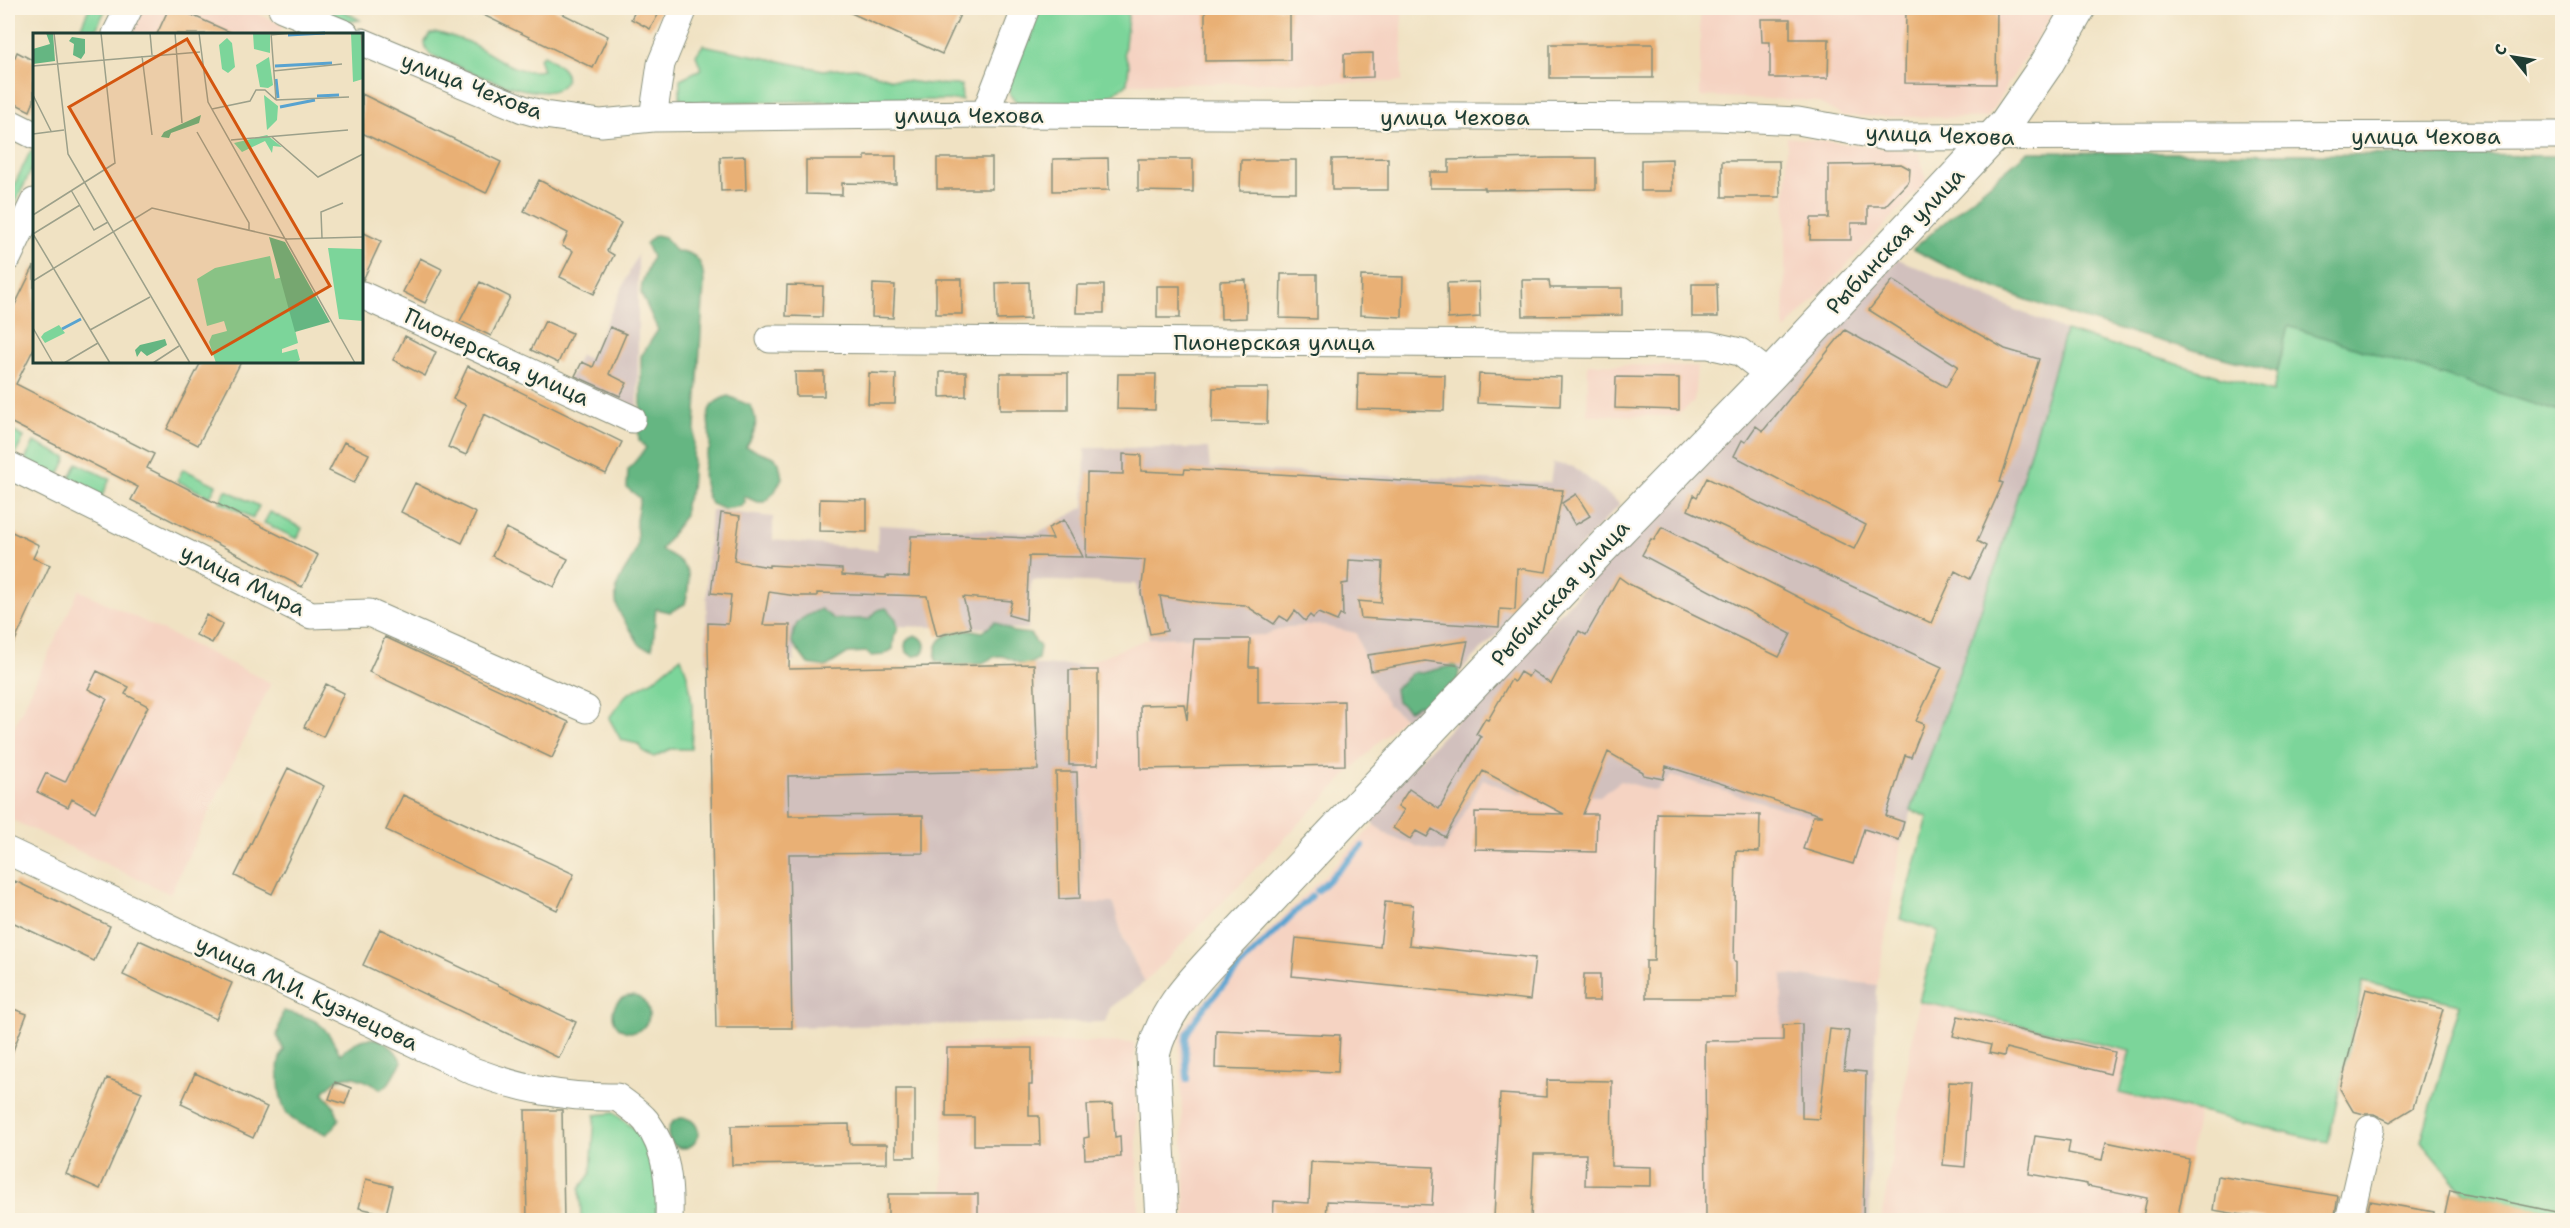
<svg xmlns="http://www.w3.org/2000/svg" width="2570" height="1228" viewBox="0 0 2570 1228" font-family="'Shantell Sans',sans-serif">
<rect width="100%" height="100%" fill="#fcf5e5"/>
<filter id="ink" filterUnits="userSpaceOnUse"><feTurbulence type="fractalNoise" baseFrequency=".0167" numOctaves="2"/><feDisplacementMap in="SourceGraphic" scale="12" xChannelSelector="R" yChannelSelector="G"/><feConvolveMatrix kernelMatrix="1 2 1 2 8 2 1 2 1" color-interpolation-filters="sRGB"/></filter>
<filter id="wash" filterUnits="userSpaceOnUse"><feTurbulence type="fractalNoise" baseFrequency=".008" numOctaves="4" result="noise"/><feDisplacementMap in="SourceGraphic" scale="24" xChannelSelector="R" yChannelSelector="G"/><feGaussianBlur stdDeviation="1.35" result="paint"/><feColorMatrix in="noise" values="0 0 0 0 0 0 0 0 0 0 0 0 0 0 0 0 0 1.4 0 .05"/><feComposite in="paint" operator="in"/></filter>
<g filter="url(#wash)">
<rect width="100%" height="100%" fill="#f0e2c3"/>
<!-- built -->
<path fill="#f5d3c2" d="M140 8H245L283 25 279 34H127Z
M1129 8H1402V82L1123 84Z
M1700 8H2056L1987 118 1843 116 1815 101 1700 96Z
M1787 137 1919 152 1927 181 1784 331Z
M1588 364 1697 367 1694 402 1676 416 1587 415Z
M79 590 271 683 170 894 8 818V739Z
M1319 625 1356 633 1371 678 1389 706 1403 717 1145 982 1124 942 1113 903H1083L1082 665 1149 638 1264 635 1287 627Z
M1672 776 1901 843 1877 985 1782 974V1220H1186L1179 1039 1191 1016 1261 939 1374 825 1391 837 1419 847 1443 852 1483 778 1517 794 1621 781 1656 791Z
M1919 1001 2130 1051 2119 1093 2198 1112 2177 1220H1881Z
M1098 1042 1134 1043 1139 1220H888V1194H943L944 1043Z"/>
<!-- industrial -->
<path fill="#d1c0bd" d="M638 254V411L569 380 580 355 589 359Z
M1898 259 2065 331 2000 555 1901 843 1672 776 1656 791 1621 781 1600 796 1517 794 1483 779 1443 852 1419 847 1391 837 1374 825 1368 814Z
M1085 448H1208L1210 468 1550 483 1553 463 1574 467 1620 504 1516 615 1410 722 1389 706 1371 678 1356 633 1319 625 1287 627 1264 635 1149 638 1136 584 1031 580 1028 629 797 624 794 661 706 664 707 576 711 510 773 517V540L877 550 878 525 1038 533 1084 507Z
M1034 665H1082L1083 903H1113L1124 942 1145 982 1110 1008 1105 1022 716 1028 708 670Z
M1782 974 1877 985 1869 1220H1782Z"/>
<!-- green -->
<path fill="#7cd59a" stroke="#4e8967" stroke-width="1.5" d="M89 8H106L94 34H78Z
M302 8H338L360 20 345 22Z
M1036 8H1129L1124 54 1129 65 1127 84 1097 104 1017 102 1010 95 1008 80Z
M438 33C449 36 460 38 470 43 492 53 517 77 543 70L539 58 544 55C551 60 572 71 565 82 548 112 454 64 431 55L426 49 425 42 430 34Z
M703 45 823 70 856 68 892 79 929 84 961 85 962 100 695 102 680 99V79L701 69 696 55Z
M34 150V164L8 219V198L30 152Z
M2288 325 2562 413V1214L2464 1193 2421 1141 2460 1004 2363 982 2328 1142 2119 1093 2130 1051 1919 1001 1938 931 1900 919 1928 817 1911 810 2000 555 2065 331 2273 392Z
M8 429 24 437 14 457 8 454Z
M34 442 67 458 57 479 24 462Z
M77 463 110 479 100 500 67 484Z
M183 469 216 485 210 497 177 481Z
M226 490 259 506 253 518 220 502Z
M270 512 302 528 297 539 264 523Z
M681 657C694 689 693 715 691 749H670L654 757 644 752 638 744 621 740 609 718 626 695 653 680Z
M614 1113 641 1134 659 1189V1220H581L580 1188 591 1173 595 1115Z"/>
<!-- forest -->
<path fill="#65b682" stroke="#427a5b" stroke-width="1.5" d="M2027 152 2562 156V413L2288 326 2277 372C2153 339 2026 311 1913 249Z
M655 235 665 237 675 251C698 251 704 264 704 285L691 490 685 504V515L661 550C690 563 693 574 685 604L670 612 656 609C654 620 655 639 652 648 638 649 639 642 632 632 619 615 609 599 621 577 627 565 635 558 637 544 638 536 636 529 636 521 637 513 639 505 640 498L627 488 628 470 646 448 639 440 637 417 641 407V356L658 330 641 293 642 283 652 257 646 244Z
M728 396 751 406C759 423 756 431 746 447L774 457 779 463 782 478 774 493 764 502H757L744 496 745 502 742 506 724 509 711 504C703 489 701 471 707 454 709 448 709 453 710 446 711 422 698 406 728 396Z
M886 608 896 619 898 629 894 637 893 649 883 655 871 656 867 652 848 653 826 667 808 664 792 642C795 618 800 619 821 609L834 619H869L878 610Z
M995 622 1014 632 1030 634 1040 647 1038 659 1026 666C1017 663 1009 656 999 656 992 656 989 661 982 663 969 666 948 667 936 661 932 631 960 628 983 632Z
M905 646a10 10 0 1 1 20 0a10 10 0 1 1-20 0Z
M1455 665 1459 670 1458 679 1430 706 1418 705 1409 710 1397 701 1395 689 1413 672 1422 673Z
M613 1014a18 18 0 1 1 36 0a18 18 0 1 1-36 0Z
M283 1011C318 1019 323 1021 340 1054 363 1032 386 1032 402 1062L387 1086 381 1089C357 1076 343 1068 323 1093L334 1106 339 1119 334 1128 327 1134C293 1121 281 1122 279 1081 278 1069 277 1061 284 1050L277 1036Z
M668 1133a15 15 0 1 1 30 0a15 15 0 1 1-30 0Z"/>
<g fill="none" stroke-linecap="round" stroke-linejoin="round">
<!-- stream -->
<path stroke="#58a3d0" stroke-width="6" d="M1317 891 1363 846
M1187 1080C1187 1067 1184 1051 1186 1038 1191 1011 1288 919 1312 896"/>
</g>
<g id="blocks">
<!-- building -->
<path fill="#e9b075" d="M169 8H176L234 34H157Z
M469 8H551L608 36 593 68Z
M637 8H662L650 29 631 19Z
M840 8H963L942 54Z
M1290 8V60L1205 61V9Z
M1906 8H1997L1996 84 1905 83Z
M1761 19H1790V39H1829L1828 78H1770V42H1762Z
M1550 44H1653V78H1550Z
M17 52 34 61V101L30 111 8 100V53L15 57Z
M1373 53V77L1344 78V54Z
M362 94 501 162 486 193 362 133Z
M745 156 746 190 721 191 720 157Z
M865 156H896V184L842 183V195L806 194V160H865Z
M937 158H992V189H937Z
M1108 158 1109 190 1053 191V159Z
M1388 158V190H1332V159Z
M1552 158H1596V189L1485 190V188H1430V172H1449V160Z
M1138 159H1193V192L1138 191Z
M1672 159V191H1641V160Z
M1241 160H1296V192L1240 191Z
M1722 161H1779L1780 197H1722Z
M1901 164 1910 169 1909 181 1885 206H1868V223H1851V240H1810L1811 218H1829V165Z
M539 180 621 223 607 251 614 255 594 294 560 277 573 251 562 246 568 233 524 211Z
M362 232 381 241 363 280 362 279Z
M420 258 442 269 425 303 403 292Z
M34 266V348L16 384 154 454 147 468 318 555 302 587 131 500 138 487 8 421V319Z
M1281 274H1317V319L1280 318Z
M1361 276 1403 277 1402 317 1360 315Z
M936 279H962V314H936Z
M1246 280V318L1221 319 1220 281Z
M1522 280H1549L1550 288H1622V315L1523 316Z
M1893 280 1947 316 2005 349 2039 359 2000 482 2003 483 1977 541 1986 546 1970 579 1955 571 1931 623 1688 510 1694 495 1697 497 1707 478 1854 549 1866 525 1734 456 1742 440 1745 442 1756 426 1763 431 1845 330 1946 387 1958 366 1869 310Z
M480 282 510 297 491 336 460 321Z
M1029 282 1030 319 997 320 996 283Z
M1479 282 1480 317 1448 319 1447 283Z
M873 284 895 285 893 318 872 317Z
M1692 284H1717L1718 317H1692Z
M787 285 823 286 822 317 786 316Z
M1077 285H1104V313H1076Z
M1157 286H1180V318H1157Z
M545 321 572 333 558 363 531 350Z
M610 327 626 334 609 374 627 383 620 396 575 376 582 362 593 367Z
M405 336 436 352 425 376 393 360Z
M201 362H241L198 445 167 429Z
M468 366 622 442 606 474 484 414 466 455 448 447 466 405 453 399Z
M795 372H824V396H796Z
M940 372H966V396L940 397Z
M869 373 896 374 895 404H868Z
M1000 373H1068V410H1000Z
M1358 373 1445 375 1444 411 1357 409Z
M1118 374H1156L1155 410 1117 409Z
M1479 374 1561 377 1560 406 1477 403Z
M1616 377 1679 378V410L1615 408Z
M1213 388H1268L1267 424 1212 423Z
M344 442 369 454 354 483 329 471Z
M1123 454 1141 455V471L1184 473 1185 469 1563 490 1546 572 1517 568 1515 610 1500 609 1499 627 1361 618 1358 601 1381 603 1383 562 1349 560 1348 583 1342 584 1343 616 1340 615 1337 621 1318 613 1313 618 1310 615 1305 621 1295 611 1288 621 1280 616 1274 624 1245 605 1197 602 1160 596 1167 631 1150 634 1141 593 1145 560 1086 557 1087 473 1123 474Z
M415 483 476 513 462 543 401 512Z
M1576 494 1590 516 1575 525 1562 503Z
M820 499 867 500V532L819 531Z
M721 513 740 516 734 561 769 567V565L842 569V575L886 578V576L909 577 911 536 957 535 1053 539 1048 528 1064 520 1083 557 1029 556 1026 620 1008 615 1012 601 963 597 971 628 937 636 927 596 817 593V596H796L769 592 763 625H790L789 669 1034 664 1038 770 788 776 789 816 923 815V853L789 854 792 1028H716L708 645V623L728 624 731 595 711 593Z
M1662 527 1866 632 1942 667 1916 721 1924 724 1911 757 1905 755 1886 816 1904 822 1899 840 1864 829 1853 864 1803 849 1813 816H1823L1666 766 1663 779 1643 775V772L1608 752 1583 814H1597L1596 852 1475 849V812L1564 814 1483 771 1445 837 1432 829 1427 837 1416 831 1410 839 1393 828 1404 810 1398 806 1409 789 1439 809 1481 737 1476 734 1485 719 1488 720 1511 680 1514 682 1520 672 1528 677 1532 671 1551 684 1579 631 1586 635 1619 577 1629 584 1779 657 1791 634 1642 555 1651 539 1654 540Z
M506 528 568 559 554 587 492 556Z
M8 530 39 545 33 558 50 565 8 656Z
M206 615 223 624 212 643 196 635Z
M385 637 569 722 552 758 369 672Z
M1194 639H1250L1249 667H1258V703L1344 701 1345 765 1141 769 1140 705 1184 704 1187 720Z
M1468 641 1462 666 1425 661 1371 671 1368 655Z
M1069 670H1098V765H1069Z
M97 671 129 687 125 694 148 706 95 812 72 799 68 807 37 792 46 773 65 782 107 699 88 689Z
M326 684 344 693 323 737 304 727Z
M288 768 324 786 272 894 235 876Z
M1056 772H1077L1080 898 1059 899Z
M403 795 574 874 557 910 386 830Z
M1657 813 1760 815 1759 852 1736 851 1734 961H1736V998H1646V961H1654Z
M15 881 110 926 94 961 8 920V897Z
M1385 902 1413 905 1409 945 1535 958 1530 1000 1292 976 1296 938 1380 947Z
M380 929 576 1022 559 1058 363 965Z
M139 940 232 983 216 1019 123 975Z
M1584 974H1600V1001H1583Z
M2366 989 2443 1009 2413 1108 2390 1122 2374 1114H2364L2353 1111 2340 1089Z
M8 1007 27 1014 9 1061H8Z
M1958 1016 2115 1052 2110 1074 2006 1048 2004 1056 1989 1053 1991 1045 1953 1036Z
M1802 1024V1118L1819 1119 1830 1029 1849 1031 1844 1070 1866 1072 1863 1221 1706 1220 1705 1041 1783 1040V1025Z
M1216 1030 1340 1035 1338 1072 1215 1068Z
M947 1048H1032V1085H1029V1116H1039L1040 1145H974V1117H946Z
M195 1073 267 1107 253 1138 181 1104Z
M107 1078 142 1092 100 1189 66 1174Z
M1547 1080 1612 1081 1611 1166 1651 1167V1186L1585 1185 1586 1154H1534L1531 1219 1494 1218 1500 1094 1547 1097Z
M335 1082 351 1088 345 1104 329 1099Z
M1949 1082 1971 1083 1965 1167 1943 1165Z
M896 1089H915V1157H896Z
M1113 1104 1115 1137 1120 1136 1121 1157 1085 1159 1084 1138 1089 1137 1087 1105Z
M525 1110H562L564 1221H527Z
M849 1124 850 1144H887V1163L732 1165 731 1126Z
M2035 1136 2070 1141 2068 1153 2102 1160 2106 1142 2189 1159 2177 1221H2142L2147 1198 2087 1186V1184L2029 1174Z
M1311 1162 1434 1167 1432 1205 1327 1201 1326 1221H1273L1274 1201 1309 1203Z
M2218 1176 2338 1196 2334 1221H2277L2213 1210Z
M366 1179 393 1186 386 1214 359 1208Z
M2450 1190 2561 1213 2560 1221H2455L2444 1218Z
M888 1194H978V1221H888Z
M2370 1201 2434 1212V1221H2365Z"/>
</g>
</g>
<g filter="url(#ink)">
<use href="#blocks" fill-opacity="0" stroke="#88907c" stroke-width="1.5"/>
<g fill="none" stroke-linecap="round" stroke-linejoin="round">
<defs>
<path id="minor" d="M282 8 345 34
M116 34 129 8
M362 42 523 109 544 115 601 123 653 118 985 114 1716 117 1798 121 1886 137 2562 135
M985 114 1026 8
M653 118 661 64 684 8
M8 122 34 135
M8 257 34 202
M362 295 632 419
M770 339 1709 345 1740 352 1770 375
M8 465 311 615 369 613 586 709
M8 851 473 1071C521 1089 565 1098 617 1097 626 1104 639 1112 646 1121 668 1150 670 1186 669 1220
M2349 1220 2370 1129"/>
<path id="major" d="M1162 1220 1153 1055C1164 1009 1193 982 1224 948L1597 553 1770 375 2006 123 2046 65 2079 8"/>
</defs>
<!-- minor casing -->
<use href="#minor" stroke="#88907c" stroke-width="29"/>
<!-- major casing -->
<use href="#major" stroke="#88907c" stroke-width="35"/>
<!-- minor -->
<use href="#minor" stroke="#fff" stroke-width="27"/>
<!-- major -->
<use href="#major" stroke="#fff" stroke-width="33"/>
</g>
</g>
<g text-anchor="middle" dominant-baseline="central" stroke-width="4.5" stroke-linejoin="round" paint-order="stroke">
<!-- street labels -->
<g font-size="22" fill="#1f3d34" stroke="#fcf5e5">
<text transform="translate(472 86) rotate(21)">улица Чехова</text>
<text x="969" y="115">улица Чехова</text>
<text x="1455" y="117">улица Чехова</text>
<text transform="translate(1940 135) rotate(2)">улица Чехова</text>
<text x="2426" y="136">улица Чехова</text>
<text transform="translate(1895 241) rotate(-47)">Рыбинская улица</text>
<text x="1274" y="342">Пионерская улица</text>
<text transform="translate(497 357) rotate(25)">Пионерская улица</text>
<text transform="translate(243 580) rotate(26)">улица Мира</text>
<text transform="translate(1560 593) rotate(-47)">Рыбинская улица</text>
<text transform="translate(307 993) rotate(25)">улица М.И. Кузнецова</text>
</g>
</g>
<!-- overview -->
<g transform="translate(33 33)">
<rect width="330" height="330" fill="#f0e2c3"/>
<path d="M220 0H237V20L221 16ZM318 0H330V46L320 49ZM194 5 199 10 202 34 195 40 189 36 186 12ZM236 24 240 52 235 55 227 54 223 32ZM231 62 245 73 244 87 234 97ZM234 102 249 114 240 113 239 120 232 108 209 119 201 110ZM295 215 330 216V288L306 286ZM237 223 242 246 250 244 265 310 249 316V320L264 316 267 327 262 330H183L176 309 179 302 194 298 191 288 174 293 164 246 182 235ZM26 292 32 300 12 310 8 304 11 300Z" fill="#7cd59a"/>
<path d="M13 0H20L22 28 0 31V16L17 11ZM39 4 52 6V20L48 26 40 22 41 11 36 8ZM168 82 166 90 138 100 136 105 128 104 131 99ZM236 204 252 209 297 289 262 299ZM132 306 134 312 114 323 108 318 104 324 102 317 107 312Z" fill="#65b682"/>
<path fill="none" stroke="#58a3d0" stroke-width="3" d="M255 2 292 0M242 33 299 30M243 46 245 65M284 63 306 62M247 74 282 67M29 296 48 286"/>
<path fill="none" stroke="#9ca08a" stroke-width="1.5" d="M21 0 35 121 157 330M117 0 119 22M142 0 149 90M166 0 175 69 322 330M238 0 243 67M328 0 330 25M238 2 257 0M109 23 119 102M0 33 167 19M240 38 309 31M0 62 18 98M243 67 316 64M179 76 217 68 223 57H232L243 67M164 99 216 190V197M0 101 31 97M239 104 285 144 330 121M198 107 315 97M38 157 61 197 75 189M0 182 82 130 68 0M0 201 77 330M0 201 47 172M289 205 288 179 310 170M0 248 119 175 254 206 330 204M0 295 20 330M57 297 117 264M31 330 65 310M120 330 146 313"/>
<path fill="#d45610" fill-opacity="0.15" stroke="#d45610" stroke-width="3" d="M154 6 297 253 179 321 36 74Z"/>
<rect width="330" height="330" fill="none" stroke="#1f3d34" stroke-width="3"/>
</g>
<!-- margin -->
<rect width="2570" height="1228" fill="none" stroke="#fcf5e5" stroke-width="30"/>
<!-- north arrow -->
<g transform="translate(2513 57) rotate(300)" stroke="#fcf5e5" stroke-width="4.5" paint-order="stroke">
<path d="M0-4.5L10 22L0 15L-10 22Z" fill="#1f3d34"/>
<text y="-9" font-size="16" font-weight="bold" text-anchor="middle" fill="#1f3d34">С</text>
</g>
</svg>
